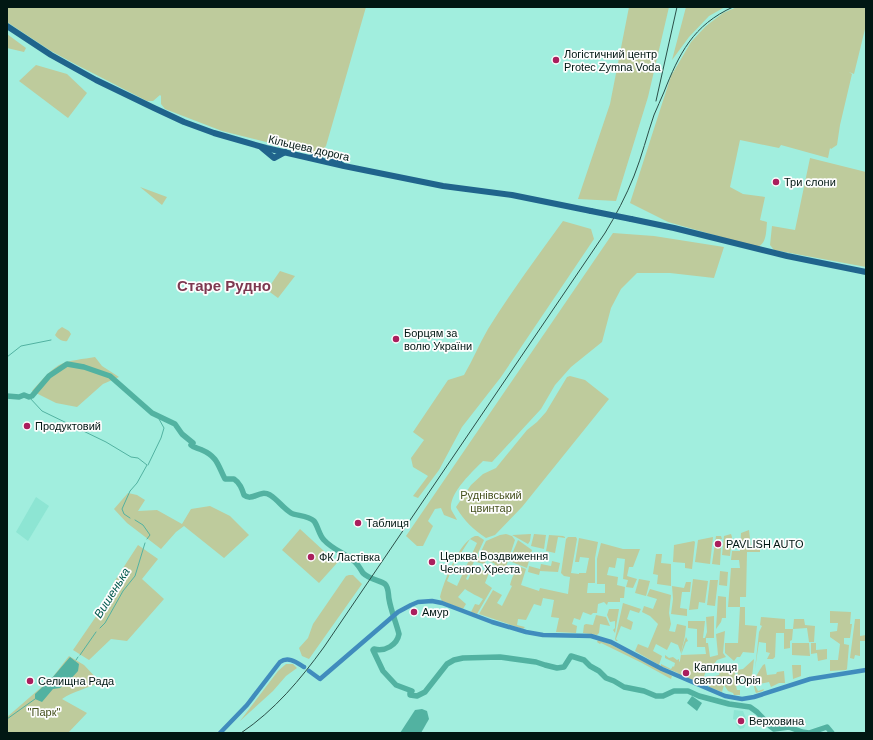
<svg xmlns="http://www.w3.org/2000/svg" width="873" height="740" font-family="Helvetica,sans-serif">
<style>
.built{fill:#8de5d3}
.green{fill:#becb9c;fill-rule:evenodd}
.water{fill:#52b2a1}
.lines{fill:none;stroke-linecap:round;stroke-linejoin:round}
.stream{stroke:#52b2a1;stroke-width:1}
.river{stroke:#52b2a1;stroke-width:5.5}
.secondary{stroke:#408cbd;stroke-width:4.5}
.highway{stroke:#20648c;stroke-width:6}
.rail{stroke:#2b4f48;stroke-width:1}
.highway-bridge{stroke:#20648c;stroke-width:6}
.poi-dot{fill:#aa1e5d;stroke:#fdfdfd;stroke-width:1.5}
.labels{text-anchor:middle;stroke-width:3.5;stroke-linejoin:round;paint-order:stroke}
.poi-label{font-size:11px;fill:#011713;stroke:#fdfdfd;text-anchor:start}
.street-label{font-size:11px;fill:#011713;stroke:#fdfdfd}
.park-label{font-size:11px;fill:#46511e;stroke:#fdfdfd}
.water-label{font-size:12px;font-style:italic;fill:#01584d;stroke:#fdfdfd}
.district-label{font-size:15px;font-weight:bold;fill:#7d3850;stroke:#fdfdfd}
</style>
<rect width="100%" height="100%" fill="#a1eede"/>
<g class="built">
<path d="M36,497L49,506L28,541L16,532Z"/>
<path d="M734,710L743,711L747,721L744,728L740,729L736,724V720L733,719Z"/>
</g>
<g class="green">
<path d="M7,7H366L326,146L320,153L315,154L222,131L183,116L165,109L161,104V96L160,95L153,101H147L75,64L51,51L7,22Z"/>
<path d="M629,7H669L648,97L616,201L578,199L610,104Z"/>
<path d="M686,7H725L709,16L689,37L672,60Z"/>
<path d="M737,7H866V25L854,74L849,72L852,74L840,125L837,145L831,149L830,148L828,158L781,145L779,148L740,140L730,187L743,194L765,197L760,220L767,222C766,231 767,244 757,247L668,222L630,203L671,76L691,42L706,26L723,13Z"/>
<path d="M7,34L26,48L24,52L7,48Z"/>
<path d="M36,65L67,74L87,93L68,118L19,81Z"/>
<path d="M810,158L866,172V267L774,250L770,245L772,226L795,230Z"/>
<path d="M140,187L167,197L162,205Z"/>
<path d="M563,221L591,229L594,239L501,377L462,427L439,470L418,498L413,496L428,476L413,467L411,458L424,440L413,432L448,380L464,375C473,360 479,344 488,329C511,292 537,257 563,221Z"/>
<path d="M613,233L654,236L724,247L714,278L670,273H637L621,289L611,308L602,342L571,367L555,385L541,409L492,462L483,461C473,471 449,493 451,509C452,512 456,517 457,520L444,515L441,508L435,509L428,521L433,526L423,546H417L406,536Z"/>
<path d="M280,271L295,276L278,298L267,290Z"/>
<path d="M62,327L69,331L71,334L67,341C63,342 58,339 55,335L58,330Z"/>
<path d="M95,357L102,366L119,377L103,384L77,407L56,403L32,391C40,382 48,372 59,365C69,360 84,359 95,357Z"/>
<path d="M570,376L585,380L609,399L522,507L495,535L486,538C473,529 464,521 456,507L471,485L483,474L496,468L527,430L537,422L546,412L567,377Z"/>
<path d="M128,493L137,495L145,500L138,511L157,510L182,524L191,509L210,506L230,516L249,535L224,558L184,526L176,532L161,549L127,523L114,509Z"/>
<path d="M300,529L337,563L319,583L282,550Z"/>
<path d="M749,530L751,548H760V552H747L746,597H740V607H745V625L757,626L754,653L743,652L740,657H737L734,661L725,653V643H738L740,607H728L731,568H740L739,560H731L732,551H740L741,533Z"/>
<path d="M506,534L512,536L515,540L507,564L500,574L492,570L495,564L487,560L484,564L476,562L486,541L500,535Z"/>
<path d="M531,534L530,541L528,544L512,535Z"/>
<path d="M534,534L546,535L544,549L531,546Z"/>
<path d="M731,534L732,537L730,556L722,555L724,536Z"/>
<path d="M549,535L563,536L565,537V538L558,537L555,553L546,551Z"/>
<path d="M475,536H478L484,540L466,579L468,580L473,568L480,571L482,570L489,573L485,583L492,588L477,614L471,612L475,604L479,605L483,599C476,595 472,594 465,589L458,597L466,604L463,609L442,601L440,597C444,581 459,542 475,536ZM470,539L477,543L457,586L447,581L454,564Z"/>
<path d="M716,536H721L722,539H716V547L721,548L720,565L712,564Z"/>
<path d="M568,537H576L577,539L571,573L579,574V573H586L589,558L580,557L579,562H575L579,538L598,542L595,558V583H588L587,593H605V584H597V559L601,543L623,549H640L633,567H629L627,576L637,579L633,588L626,587L628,580L623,579L625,559L617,558L615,568L609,567L607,575L618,577L617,585L625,587L624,598H620V602H608L607,605L604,602L598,604L597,613H593L591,615L583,612L580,620L574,618L572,624L577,626L576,633L556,632L559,618L551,617L554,600L543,598L541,606L534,604L526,620L518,619L517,625L525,627L523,629L479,614L493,590L502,595L497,603L502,606L512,586L510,585C512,578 514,571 521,567L526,569L521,585L539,591L540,588L568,594L570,577L564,576L561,573L566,539Z"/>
<path d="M713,537L710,564L695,562L698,540Z"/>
<path d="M518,540L532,550L527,568L509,561Z"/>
<path d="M694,541L695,542L692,569L685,568V563L673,562L674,545Z"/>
<path d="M138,545L158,559L142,579L164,599L127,641L111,639L89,660L73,650L97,615L114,582Z"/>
<path d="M656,554H662L661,563L671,564V586L657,584L658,575L653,574Z"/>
<path d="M552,561L560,563L558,572L540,571L539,575L528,572L529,566L540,569L541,564L551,566Z"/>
<path d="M720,571L728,572L727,586L719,585Z"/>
<path d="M349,575H353L362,584L309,659L302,656L299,648L308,638L313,624L346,576Z"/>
<path d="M639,579L650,581L646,596L635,593Z"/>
<path d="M693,579L708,581L705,603L699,602L698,609L689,610Z"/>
<path d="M710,580H718L715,606L707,605Z"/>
<path d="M686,582H691L690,592H682L680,608L687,609V616L671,614L673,599L672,586L684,588Z"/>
<path d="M650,589L671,595L669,613L671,624L669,631L675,632L677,624L686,626L685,636L681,653L678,645L671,642L667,650L656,644L653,651L662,656L659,665L635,651L638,644L648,648L658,624L650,616L642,612L644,606L653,609L657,599L647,596Z"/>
<path d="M718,596L726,597V618H722L721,622L716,629Z"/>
<path d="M623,603L641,609L639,613L630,610L627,619L633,622L631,630L621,626L616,639L618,641H616L615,639Z"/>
<path d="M609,609H619L615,633L613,630L615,628V621L610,622L607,615Z"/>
<path d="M830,611L851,612L850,624H852L850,638H844V644L849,645L847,669L846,670L830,671V660H838L840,644L830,637V632L837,631L838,623H830Z"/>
<path d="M596,615L606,617L610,626L600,624L599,633L597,635L583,633L584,625L586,624L593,625Z"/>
<path d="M714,616V638H706V643H708L710,657L718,655L716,634L725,631L723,653L726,657L717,660L714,664L708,666L704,676L705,678L707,680L705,685L680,676L678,673L661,666V664L671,669L673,666L674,667L675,663L665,658V655L669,658L673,657L677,660L679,659V662L680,661C681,653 683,644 686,637L688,641L686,642L681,655L706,654L705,647H697V629L688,628V621H705L703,638H705L707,632L706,617Z"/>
<path d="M761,617L785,619V629H793L794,619H804L805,625L815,626L814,642H809L807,628L793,629L792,640L790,641V648L784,649V633H776L775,657L773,659H767L770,653L766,652V643L759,642L755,669L759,632L762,626L760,625Z"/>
<path d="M855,619H860V636L866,635V641H860V656L855,655L854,659L850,658Z"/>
<path d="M598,640L610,644L672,676L671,679L642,663L601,643L600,644L597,642Z"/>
<path d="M792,643H809L810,656L792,655Z"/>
<path d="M811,643H816V650L827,649V659L818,661L817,653L811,654Z"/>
<path d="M69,656L84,665L100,682C87,689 73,691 62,699L87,713L68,733H7V717L52,678Z"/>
<path d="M754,659L752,677L738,676L737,670L743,669Z"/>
<path d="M286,664H293L297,668L286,676L273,691L240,721L278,671Z"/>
<path d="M765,664L767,675L776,674L777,672L784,671L785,683H779L771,687L769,682L755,685L758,691L764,689L763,691L756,693C751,683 757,674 763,665Z"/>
<path d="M792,665H801V676L793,679Z"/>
<path d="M733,666L736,676H734L737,690H740V695H734L733,693L728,691L724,685L722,692L709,687C712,680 712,676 719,675L720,670Z"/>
</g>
<g class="water">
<path d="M70,657L79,664L78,671L67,683L60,688L53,689L42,702L35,699V694L52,678Z"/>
<path d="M692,696L702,703L697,711L687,703Z"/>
<path d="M422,709L427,711L429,719L421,733H400L415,710Z"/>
</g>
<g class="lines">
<g class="stream">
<path d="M7,357L21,346L51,340"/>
<path d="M29,397L42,411L106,442L131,457L138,458L147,465L137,483L130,491L122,509L124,514L130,518"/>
<path d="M148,465L161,438L164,428L159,419V416"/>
<path d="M135,520L143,525L150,535L147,539"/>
<path d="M100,628L105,623L123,591L135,576L145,543"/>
<path d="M80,655L96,632"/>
<path d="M76,660L78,657"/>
<path d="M7,719L35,699"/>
</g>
<path class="river" d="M7,396L19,397L24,395L29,397L32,396L49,376L67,364L84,367L110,376L152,413L175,424L182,434L193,443L191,445C194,448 198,448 202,450C218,457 218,466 225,479H234C240,483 242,489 244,495C253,502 259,489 270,495C278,500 283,508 291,513C296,516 308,515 314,521C318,526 319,535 324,540C333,550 347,554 356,563C359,566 361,570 363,573C369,579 381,581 385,584C389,588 388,594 389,599C391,611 396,622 399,634C397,645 385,652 374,649L373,650L383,671L396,685L412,691L410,693V695L417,696L425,692L447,664L454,660L463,658L500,657L536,662L545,665L557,668L564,667L571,656L584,660L590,666L599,671L606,678L614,681L624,687L644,691L656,696H663L674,691H688L699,696L729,704L750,707L757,712L770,726L774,729L789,727L802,732L809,733L827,727L832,733"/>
<g class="secondary">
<path d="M309,671L320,679L398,612L411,605L418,602L432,601L442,603L492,622L526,632L543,635L591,636L611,642L662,669L725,696L742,699L754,697L810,679L866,670"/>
<path d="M220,733L247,705L280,662C288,656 296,662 304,667"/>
</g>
<g class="highway">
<path d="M7,26L51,55L96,80L154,108L184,122L214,133L266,148L344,166L443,186L512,195L591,211"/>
<path d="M262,148L274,158L285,152"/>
<path d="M310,158L327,153L342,165"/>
<path d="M631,219L674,228L787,256L866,272"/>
</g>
<g class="rail">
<path d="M656,101L677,7"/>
<path d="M241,733C275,710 300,680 324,647L605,233C616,215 626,196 634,176C642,156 647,135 654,115C657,107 661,100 664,92C679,54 693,25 733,7"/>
</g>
<path class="highway-bridge" d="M591,211L631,219"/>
</g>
<g class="poi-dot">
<circle cx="556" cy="60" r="4"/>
<circle cx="776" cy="182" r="4"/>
<circle cx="396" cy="339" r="4"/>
<circle cx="27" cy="426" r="4"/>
<circle cx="358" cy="523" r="4"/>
<circle cx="718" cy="544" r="4"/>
<circle cx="311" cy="557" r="4"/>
<circle cx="432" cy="562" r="4"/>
<circle cx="414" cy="612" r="4"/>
<circle cx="686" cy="673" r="4"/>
<circle cx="30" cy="681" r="4"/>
<circle cx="741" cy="721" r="4"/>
</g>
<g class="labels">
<g class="poi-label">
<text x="564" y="58">Логістичний центр<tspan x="564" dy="13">Protec Zymna Voda</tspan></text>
<text x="784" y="186">Три слони</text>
<text x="404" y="337">Борцям за<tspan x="404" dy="13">волю України</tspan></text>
<text x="35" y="430">Продуктовий</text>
<text x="366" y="527">Таблиця</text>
<text x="726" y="548">PAVLISH AUTO</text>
<text x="440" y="560">Церква Воздвиження<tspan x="440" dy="13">Чесного Хреста</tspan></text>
<text x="319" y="561">ФК Ластівка</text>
<text x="422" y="616">Амур</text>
<text x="694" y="671">Каплиця<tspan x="694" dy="13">святого Юрія</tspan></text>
<text x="38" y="685">Селищна Рада</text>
<text x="749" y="725">Верховина</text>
</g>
<g class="street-label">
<text transform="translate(309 148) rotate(13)" y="4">Кільцева дорога</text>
</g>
<g class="park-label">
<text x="491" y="499">Руднівський<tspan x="491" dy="13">цвинтар</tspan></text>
<text x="44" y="716">"Парк"</text>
</g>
<g class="water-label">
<text transform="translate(112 593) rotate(-58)" y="4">Вишенька</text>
</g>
<g class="district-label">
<text x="224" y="291">Старе Рудно</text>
</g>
</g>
<rect width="873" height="740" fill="none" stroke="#011713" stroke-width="16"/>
</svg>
